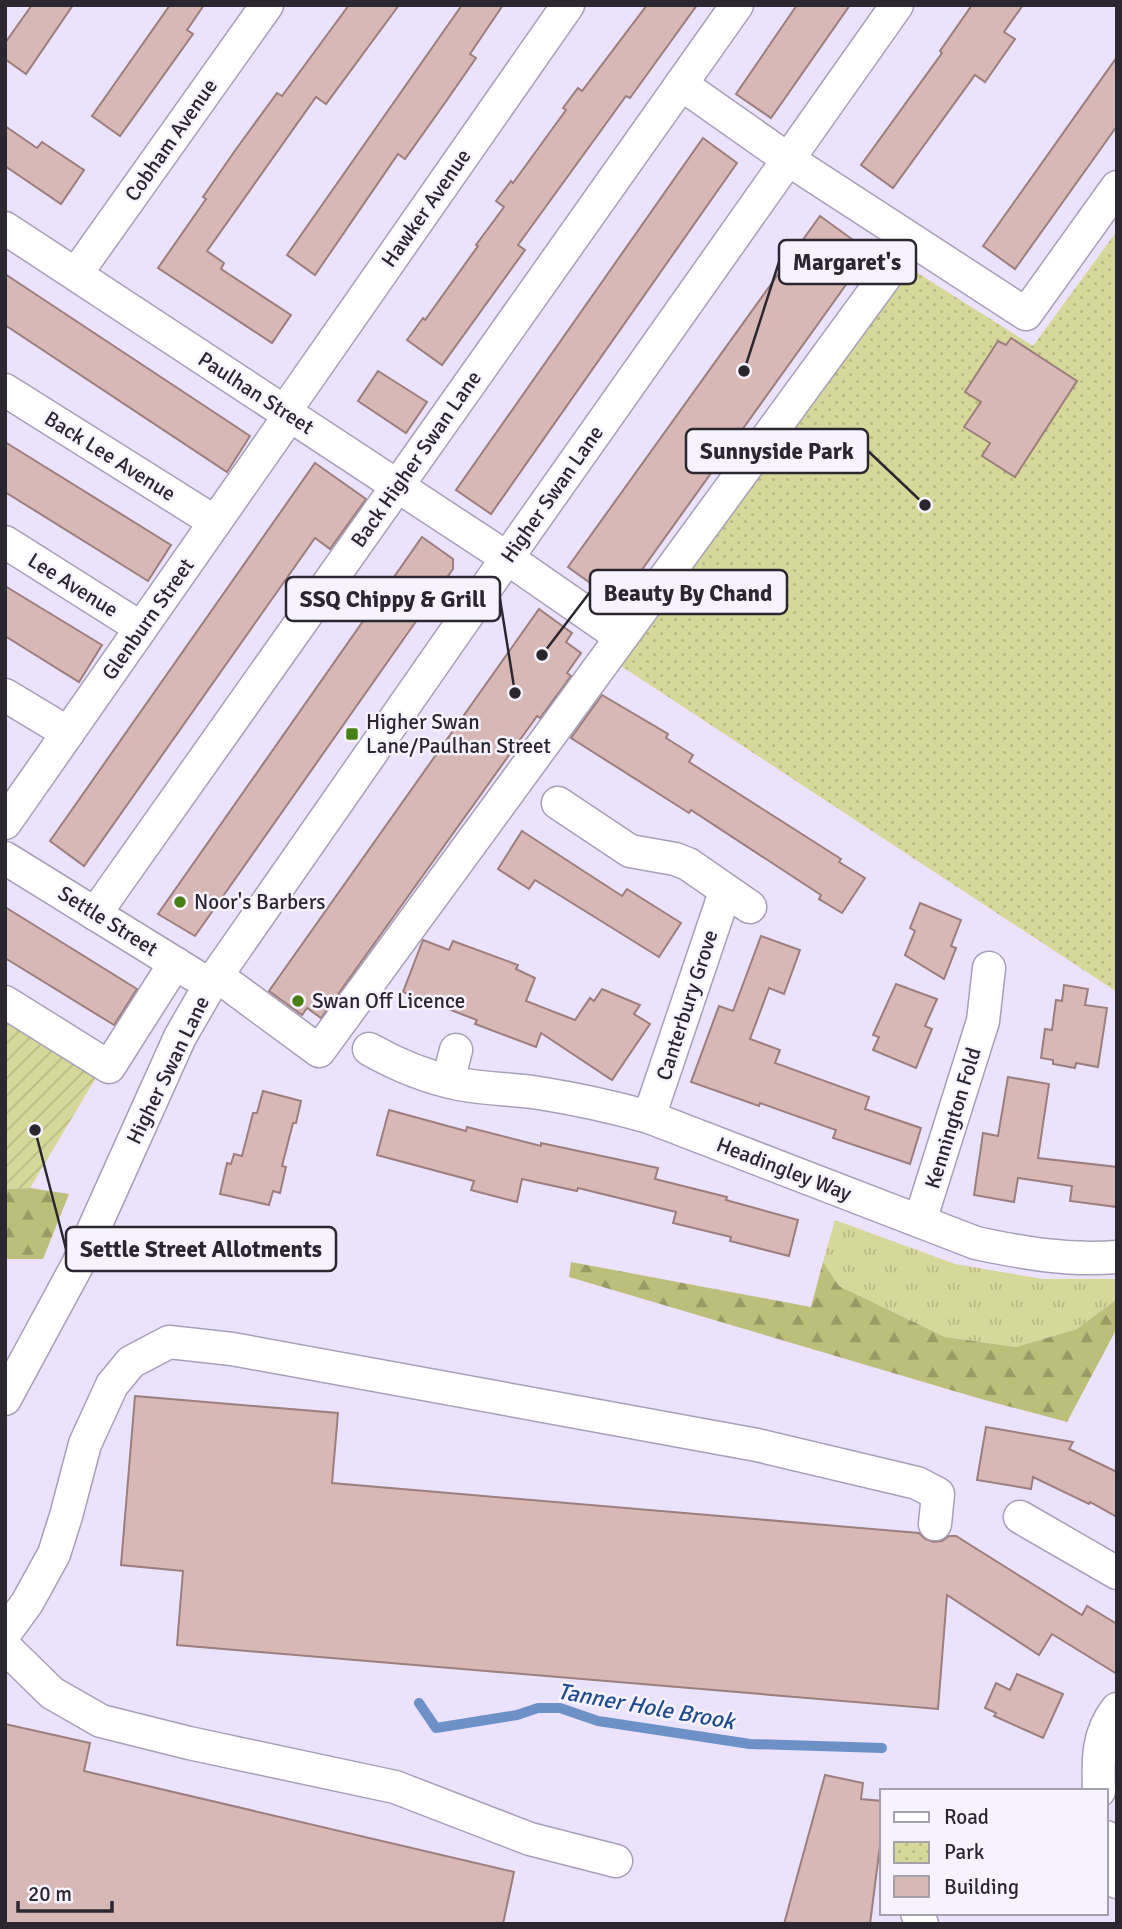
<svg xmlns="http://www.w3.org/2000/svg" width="1122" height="1929" font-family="Signika,sans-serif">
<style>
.grass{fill:url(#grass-tufts)}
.forest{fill:url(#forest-firs)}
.park{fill:url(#park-dots)}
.garden{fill:url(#garden-furrows)}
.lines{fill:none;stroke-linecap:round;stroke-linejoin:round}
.stream{stroke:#6d91c7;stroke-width:10}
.building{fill:#d8b8b5;stroke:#9c7e7c;stroke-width:2}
.minor-casing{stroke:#a79fb8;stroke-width:35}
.minor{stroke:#fff;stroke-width:32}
.poi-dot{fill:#487f15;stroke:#f6f3fe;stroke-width:2.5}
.labels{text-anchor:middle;stroke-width:5;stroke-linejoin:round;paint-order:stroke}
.street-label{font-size:21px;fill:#2b2731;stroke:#f6f3fe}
.poi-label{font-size:21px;fill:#2b2731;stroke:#f6f3fe;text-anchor:start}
.water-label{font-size:23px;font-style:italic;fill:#1e4c8e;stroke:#f6f3fe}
.leader{fill:none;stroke:#2b2731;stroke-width:2.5}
.callout-dot{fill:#2b2731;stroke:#f6f3fe;stroke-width:2.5}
.callout{fill:#f6f3fe;stroke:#2b2731;stroke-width:2.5}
.callout-label{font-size:23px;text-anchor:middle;font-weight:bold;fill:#2b2731}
</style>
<defs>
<pattern id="grass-tufts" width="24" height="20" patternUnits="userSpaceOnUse" patternTransform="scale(1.75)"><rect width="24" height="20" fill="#d5d898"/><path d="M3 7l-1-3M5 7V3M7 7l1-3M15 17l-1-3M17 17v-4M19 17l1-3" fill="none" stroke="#b7b983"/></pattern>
<pattern id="forest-firs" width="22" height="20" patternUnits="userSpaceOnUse" patternTransform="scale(1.75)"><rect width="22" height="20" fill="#bcbf7a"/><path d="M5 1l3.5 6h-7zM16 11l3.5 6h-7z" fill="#999b65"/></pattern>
<pattern id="park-dots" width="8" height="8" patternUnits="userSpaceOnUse" patternTransform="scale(1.75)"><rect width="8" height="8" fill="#d5d898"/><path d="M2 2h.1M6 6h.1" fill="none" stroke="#b7b983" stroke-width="1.8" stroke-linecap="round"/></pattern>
<pattern id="garden-furrows" width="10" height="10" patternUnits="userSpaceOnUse" patternTransform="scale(1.75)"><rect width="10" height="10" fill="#d5d898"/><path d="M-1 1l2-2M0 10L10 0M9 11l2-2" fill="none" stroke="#b7b983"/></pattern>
</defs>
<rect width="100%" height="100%" fill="#ebe2fd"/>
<path class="grass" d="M835,1220L955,1264L1043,1279H1117V1299L1077,1329L1016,1347L945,1337L839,1286L823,1262Z"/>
<g class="forest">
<path d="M30,1188L69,1194L43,1259H5V1189Z"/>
<path d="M571,1262L811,1307L823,1262L839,1286L945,1337L1016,1347L1077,1329L1117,1299V1328L1067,1422L981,1399L569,1277Z"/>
</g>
<path class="park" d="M1117,231V992L618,664L905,265L1033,346Z"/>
<path class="garden" d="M5,1013L100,1071L30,1188L5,1189Z"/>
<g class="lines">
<path class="stream" d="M419,1703L436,1728L517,1715L538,1708H560L598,1721L750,1744L882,1748"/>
</g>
<g class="building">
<path d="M32,5H73L26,74L5,59V43Z"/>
<path d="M170,5H204L187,30L193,34L120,136L92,116Z"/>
<path d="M349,5H399L326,104L316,97L207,251L224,263L221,269L291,315L272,343L158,268L206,199L203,197L234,152L277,93L282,96Z"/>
<path d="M462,5H503L470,54L476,58L447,100L405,159L398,154L315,275L287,255Z"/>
<path d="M647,5H697L630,98L626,96L518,245L525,250L442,365L407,340L423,318L425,320L478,246L476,245L504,207L496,201L511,181L513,183L566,110L563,108L578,88L582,91Z"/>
<path d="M797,5H850L771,118L736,94Z"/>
<path d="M972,5H1023L1004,32L1015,39L985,82L975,75L893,188L861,165L942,53L940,51Z"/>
<path d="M1117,57V126L1015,269L983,246Z"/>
<path d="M5,126L37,148L42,142L84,170L61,204L5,166Z"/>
<path d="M703,138L737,163L491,514L456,490Z"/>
<path d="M820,216L853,240L847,249L863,261L618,603L568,567Z"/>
<path d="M5,274L250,436L227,472L5,325Z"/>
<path d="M1011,338L1077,381L1015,477L982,456L990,443L964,427L981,402L965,392L998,341L1006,345Z"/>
<path d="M378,371L427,402L406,433L358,401Z"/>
<path d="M5,442L171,545L148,581L5,492Z"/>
<path d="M315,463L366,499L330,549L315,538L84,866L50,841Z"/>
<path d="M422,537L453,559V569L405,637L195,936L158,914Z"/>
<path d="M5,586L102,645L79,682L5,636Z"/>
<path d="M539,609L572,633L566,642L581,653L567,673L571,676L540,718L537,716L321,1018L307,1008L302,1015L269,991Z"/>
<path d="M602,695L668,734L666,738L693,755L689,762L841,859L839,862L865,878L842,913L819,899L821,895L691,810L689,813L571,738Z"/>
<path d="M522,831L622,896L627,889L681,923L659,957L535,880L529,889L498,869Z"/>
<path d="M920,903L961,920L951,946L956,948L944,979L905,955L915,931L910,928Z"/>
<path d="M5,907L137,989L114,1025L5,958Z"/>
<path d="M761,936L800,950L784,994L769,988L750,1039L780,1050L775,1063L869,1097L865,1109L921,1128L910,1164L833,1138L836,1130L760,1103L759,1106L691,1082L719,1006L733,1011Z"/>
<path d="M423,940L449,950L453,941L518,965L516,969L535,978L526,1001L575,1020L590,998L594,1001L602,989L640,1005L634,1014L650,1024L612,1080L541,1033L536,1047L475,1024L477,1020L403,992Z"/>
<path d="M896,984L937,999L925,1026L932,1029L916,1068L873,1050L879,1037L873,1035Z"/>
<path d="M1064,985L1088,989L1085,1005L1107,1008L1098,1067L1076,1063L1075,1068L1053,1064V1060L1041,1058L1045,1029L1052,1030L1056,1000L1062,1001Z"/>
<path d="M1008,1077L1049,1084L1038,1158L1117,1167V1207L1070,1201L1072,1186L1018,1178L1014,1202L974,1195L983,1133L998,1136Z"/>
<path d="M263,1091L301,1101L296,1123H293L282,1166L286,1167L280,1193L273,1191L269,1205L220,1194L227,1163L231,1164L234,1154L242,1156L253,1113H257Z"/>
<path d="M389,1110L466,1131L467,1127L541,1146V1143L658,1168L655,1179L727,1197L726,1200L798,1220L789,1256L730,1241L731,1237L673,1223L676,1212L578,1188L577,1191L522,1179L517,1202L471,1190L474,1181L377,1155Z"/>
<path d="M135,1396L338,1413L332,1483L919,1533L925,1539L934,1542L942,1541L949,1536H956L1082,1615L1087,1606L1117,1624V1674L1052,1634L1039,1655L947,1595L938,1709L177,1645L183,1571L121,1565Z"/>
<path d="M986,1427L1073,1442L1069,1449L1117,1472V1517L1090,1502L1089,1504L1033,1477L1031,1489L977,1480Z"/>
<path d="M1017,1674L1063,1694L1043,1738L994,1716L996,1713L985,1708L996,1683L1010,1690Z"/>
<path d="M5,1724L90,1743L84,1771L514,1872L503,1924H5Z"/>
<path d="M825,1775L863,1783L861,1799L882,1801V1830L870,1924H784Z"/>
</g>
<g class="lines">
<g class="minor-casing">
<g id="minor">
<path d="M681,84L789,160L1026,314L1117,187"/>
<path d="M5,228L507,558L621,637"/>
<path d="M76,274L267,5"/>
<path d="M5,390L215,522"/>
<path d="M285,411L568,5"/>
<path d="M5,542L141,628"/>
<path d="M5,695L68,733"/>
<path d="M558,803L630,851L675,859L688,864L750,907"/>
<path d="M5,823L290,415"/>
<path d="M5,858L194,975"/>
<path d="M95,914L737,5"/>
<path d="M216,975L319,1051L912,240"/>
<path d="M5,1002L109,1067L175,963"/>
<path d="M369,1049C397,1065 426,1077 459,1084C485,1089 512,1089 539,1093C577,1099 613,1107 649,1117L976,1243C1023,1253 1069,1261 1117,1257"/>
<path d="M448,1081L456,1050"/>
<path d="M649,1117L725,892"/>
<path d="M920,1221L983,1021L989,968"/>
<path d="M5,1399L78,1264L180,1037L210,985L507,558L897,5"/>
<path d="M1020,1517L1117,1573"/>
<path d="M5,1633L27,1603L54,1554L66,1516L85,1444L112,1385L131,1362L169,1342L232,1349L757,1445L917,1483L938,1494L935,1524"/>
<path d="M5,1647L52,1693L101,1721L189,1743L395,1787L530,1839L616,1861"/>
<path d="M1099,1791C1098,1760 1097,1734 1117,1709"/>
<path d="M1106,1837L1117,1882"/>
<path d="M917,1913L922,1924"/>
</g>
</g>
<use href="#minor" class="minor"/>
</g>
<g class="poi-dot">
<rect x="345" y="727" width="14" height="14" rx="3.5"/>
<circle cx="180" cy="902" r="7"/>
<circle cx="298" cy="1001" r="7"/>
</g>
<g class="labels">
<g class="street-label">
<text transform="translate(171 140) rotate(-55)" y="7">Cobham Avenue</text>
<text transform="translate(426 208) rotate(-55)" y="7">Hawker Avenue</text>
<text transform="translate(256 393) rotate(33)" y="7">Paulhan Street</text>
<text transform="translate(110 456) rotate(32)" y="7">Back Lee Avenue</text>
<text transform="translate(416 459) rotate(-55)" y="7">Back Higher Swan Lane</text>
<text transform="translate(552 494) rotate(-55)" y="7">Higher Swan Lane</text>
<text transform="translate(73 585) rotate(32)" y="7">Lee Avenue</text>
<text transform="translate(148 619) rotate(-55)" y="7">Glenburn Street</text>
<text transform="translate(108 921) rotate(32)" y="7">Settle Street</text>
<text transform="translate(687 1005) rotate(-72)" y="7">Canterbury Grove</text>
<text transform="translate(168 1070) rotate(-64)" y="7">Higher Swan Lane</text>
<text transform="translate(953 1118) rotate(-73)" y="7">Kennington Fold</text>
<text transform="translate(784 1169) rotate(21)" y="7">Headingley Way</text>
</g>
<g class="poi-label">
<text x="366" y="729">Higher Swan<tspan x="366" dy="24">Lane/Paulhan Street</tspan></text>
<text x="194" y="909">Noor's Barbers</text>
<text x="312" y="1008">Swan Off Licence</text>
</g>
<g class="water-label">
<text transform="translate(646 1706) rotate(10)" y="8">Tanner Hole Brook</text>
</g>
</g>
<path class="leader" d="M744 371L779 262M925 505L868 451M542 655L590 592M515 693L500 599M35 1130L66 1249"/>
<g class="callout-dot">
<circle cx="744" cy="371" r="7"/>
<circle cx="925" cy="505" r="7"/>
<circle cx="542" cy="655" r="7"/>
<circle cx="515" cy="693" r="7"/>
<circle cx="35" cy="1130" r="7"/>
</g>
<g class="callout">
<rect x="779" y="240" width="137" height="44" rx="7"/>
<rect x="686" y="429" width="182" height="44" rx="7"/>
<rect x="590" y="570" width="197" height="44" rx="7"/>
<rect x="286" y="577" width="214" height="44" rx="7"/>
<rect x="66" y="1227" width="270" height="44" rx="7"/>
</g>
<g class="callout-label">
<text x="847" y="270">Margaret's</text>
<text x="777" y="459">Sunnyside Park</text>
<text x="688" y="601">Beauty By Chand</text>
<text x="393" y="607">SSQ Chippy &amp; Grill</text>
<text x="201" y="1257">Settle Street Allotments</text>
</g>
<rect width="1122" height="1929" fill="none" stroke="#2b2731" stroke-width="14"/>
<rect x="880" y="1789" width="228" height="126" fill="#f6f3fe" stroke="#a5a1ac" stroke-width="2"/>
<rect x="894" y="1812" width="35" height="10" fill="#ffffff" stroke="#a5a1ac" stroke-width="2"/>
<text x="944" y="1824" font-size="21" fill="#2b2731">Road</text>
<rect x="894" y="1842" width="35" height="21" fill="url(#park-dots)" stroke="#a5a1ac" stroke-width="2"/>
<text x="944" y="1859" font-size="21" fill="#2b2731">Park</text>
<rect x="894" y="1876" width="35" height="21" fill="#d8b8b5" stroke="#a5a1ac" stroke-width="2"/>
<text x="944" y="1894" font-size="21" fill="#2b2731">Building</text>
<path d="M18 1901v10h94v-10" fill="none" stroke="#2b2731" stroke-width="3.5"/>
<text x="28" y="1901" font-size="21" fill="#2b2731" stroke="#f6f3fe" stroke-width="5" paint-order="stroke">20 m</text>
</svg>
